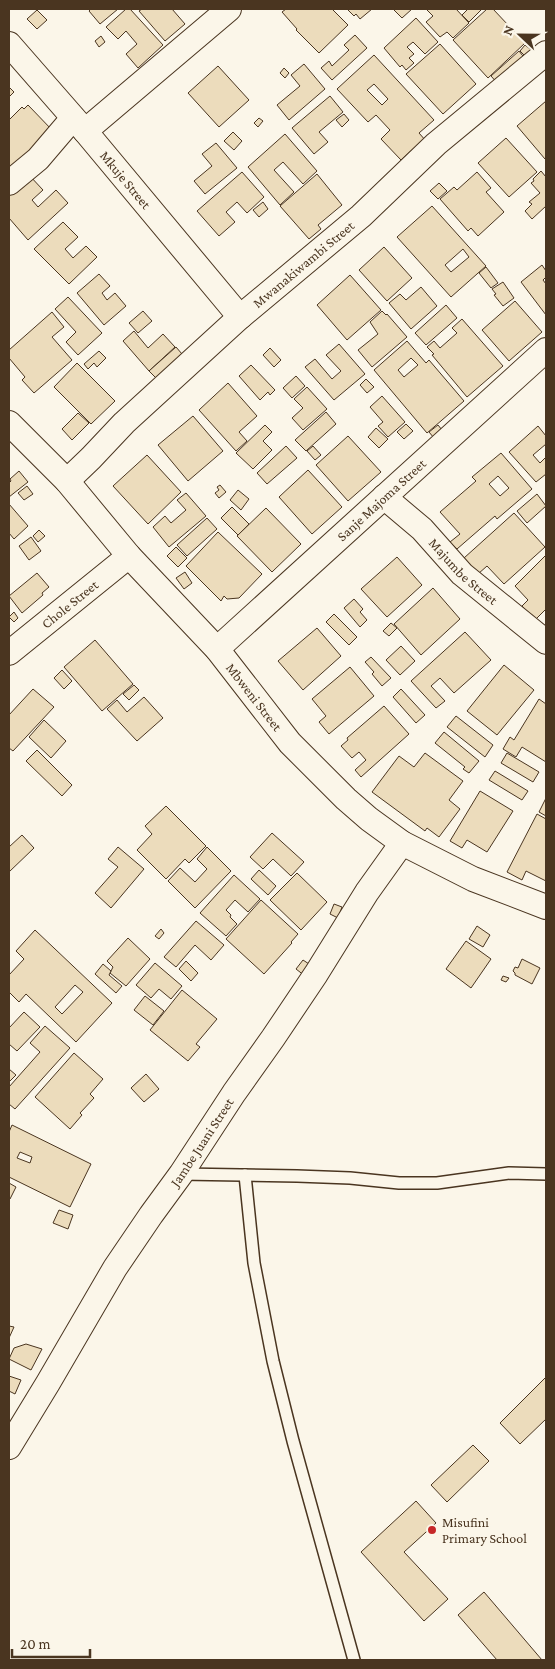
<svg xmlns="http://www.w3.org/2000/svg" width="555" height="1669" font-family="'Crimson Pro',serif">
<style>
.building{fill:#ecdcbc;stroke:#4a3520;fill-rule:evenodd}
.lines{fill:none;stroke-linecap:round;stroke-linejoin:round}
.service-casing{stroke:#4a3520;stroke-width:14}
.minor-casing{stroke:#4a3520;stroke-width:26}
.service{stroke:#fbf6e9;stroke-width:11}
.minor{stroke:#fbf6e9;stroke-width:24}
.poi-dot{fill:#c62828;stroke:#fbf6e9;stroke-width:2}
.labels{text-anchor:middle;stroke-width:4;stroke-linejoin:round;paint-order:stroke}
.street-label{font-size:14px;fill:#4a3520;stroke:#fbf6e9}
.poi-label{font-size:14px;fill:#4a3520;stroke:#fbf6e9;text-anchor:start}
</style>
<rect width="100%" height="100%" fill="#fbf6e9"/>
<g class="building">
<path d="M91,9H118L100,24L89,11Z"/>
<path d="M126,9H130L163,45L138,68L126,54L137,44L126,31L118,39L106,27Z"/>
<path d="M142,9H172L185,24L165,41L139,11Z"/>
<path d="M286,9H332L348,25L319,53L296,30L297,29L282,12Z"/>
<path d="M347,9H372L360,19L356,14L354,16Z"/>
<path d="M396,9H412L402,18L394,10Z"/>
<path d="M426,9H456L469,23L453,38L447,32L440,37L426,22L433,16Z"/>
<path d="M468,9H482L469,22L462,15Z"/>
<path d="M487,9H493L525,43L488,78L453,40Z"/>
<path d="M37,10L47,20L37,29L27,19Z"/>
<path d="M416,18L438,42L425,54L413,42L407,47L414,54L409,58L414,63L406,70L402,65L400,67L384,48Z"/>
<path d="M355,35L367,48L332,80L321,68L329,61L332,66L349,50L344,45Z"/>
<path d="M101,36L105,42L99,47L95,41Z"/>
<path d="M440,44L476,84L443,114L406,74Z"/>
<path d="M525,45L534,52L528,59L520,51Z"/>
<path d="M519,51L526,60L499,85L491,76Z"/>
<path d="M374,55L434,120L419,133L426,141L414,152L412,150L401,160L381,139L390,130L376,115L368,122L337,89ZM374,84L388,99L382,105L367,90Z"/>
<path d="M304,64L325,89L289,120L277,105L300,86L291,75Z"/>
<path d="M218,66L249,100L219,127L188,93Z"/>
<path d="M284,68L289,73L285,78L280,73Z"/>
<path d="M9,87L14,92L9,97Z"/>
<path d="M330,96L343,112L319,132L328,142L314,154L292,128Z"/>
<path d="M546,101V158L545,159L517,126Z"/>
<path d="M28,105L53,131L9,170V120L22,107L24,109Z"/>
<path d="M344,114L349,120L342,127L336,120Z"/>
<path d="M259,118L263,121L258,127L254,123Z"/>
<path d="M233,132L242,141L234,150L224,141Z"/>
<path d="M285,134L317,171L303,184L283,162L274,170L294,192L280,205L248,167Z"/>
<path d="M506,138L537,172L509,197L478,163Z"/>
<path d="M216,143L237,168L205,194L194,181L212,166L202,154Z"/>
<path d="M541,171L546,177V206L532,219L525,211L532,204L529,202L540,193L531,183L534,181L533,179Z"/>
<path d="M242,172L264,197L247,213L237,202L226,212L235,222L219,236L197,211Z"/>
<path d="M477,172L491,188L486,192L504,212L478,236L471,228L468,231L440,199L454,187L457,190Z"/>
<path d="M317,174L342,205L318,225L321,229L309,239L280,206Z"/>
<path d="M29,175L43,190L32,200L38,207L56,190L68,203L28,240L9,218V193Z"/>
<path d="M439,183L447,191L438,199L430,191Z"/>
<path d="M263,202L268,209L259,217L253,210Z"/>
<path d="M432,206L486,266L451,297L397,237ZM463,249L469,257L451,272L445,265Z"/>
<path d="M63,222L78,237L65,249L73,258L86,246L97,257L69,284L34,249Z"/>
<path d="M384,247L412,278L387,301L359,270Z"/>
<path d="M542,265L546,271V277L543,280L546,284V315L521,282Z"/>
<path d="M486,267L498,283L491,288L479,273Z"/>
<path d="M99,274L110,286L102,293L107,300L115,293L126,306L104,325L77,293Z"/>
<path d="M350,275L381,310L347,340L317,305Z"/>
<path d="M503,282L514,298L503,306L494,295L496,294L492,289Z"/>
<path d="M421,287L437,306L411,329L389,303L400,294L406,300Z"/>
<path d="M68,297L102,333L78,355L66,342L76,332L55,309Z"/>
<path d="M515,301L542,332L509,361L482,330Z"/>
<path d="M446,305L457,318L426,345L415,333Z"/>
<path d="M143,311L152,321L138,333L129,323Z"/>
<path d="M382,311L386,315L387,314L407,337L372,367L358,350L378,334L370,322Z"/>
<path d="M52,312L64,327L52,337L72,360L34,393L22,380L25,377L9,358V350Z"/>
<path d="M462,319L503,366L467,397L432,355L434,354L427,347L434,341L440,348L457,333L452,328Z"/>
<path d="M134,331L148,348L163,334L175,347L149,371L123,341Z"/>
<path d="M407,341L426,363L429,360L464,401L427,433L374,370ZM411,358L418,365L404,377L398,370Z"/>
<path d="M339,344L365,374L334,400L305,367L315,359L332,379L341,371L326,355Z"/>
<path d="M176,347L182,354L156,378L149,371Z"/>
<path d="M270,348L281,360L274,367L263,355Z"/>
<path d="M99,351L106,358L97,367L94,363L88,369L84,364Z"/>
<path d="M77,363L115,401L91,424L54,387Z"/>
<path d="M251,365L275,390L270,395L268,392L260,400L239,376Z"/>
<path d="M296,376L305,386L292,398L283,388Z"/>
<path d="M366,379L374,387L367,393L360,385Z"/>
<path d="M228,383L257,416L239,432L247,441L236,451L199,410Z"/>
<path d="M307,387L327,409L303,430L292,418L303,408L294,399Z"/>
<path d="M382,396L405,422L388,437L378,426L383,422L370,407Z"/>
<path d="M326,412L336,424L306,451L295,440Z"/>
<path d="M78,413L89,423L72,440L62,429Z"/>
<path d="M193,416L223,451L188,481L158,445Z"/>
<path d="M406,424L413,431L404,439L397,432Z"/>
<path d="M265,425L272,432L263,441L272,450L253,469L236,453Z"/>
<path d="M438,425L442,430L434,438L429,432Z"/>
<path d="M538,426L546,436V444L533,455L540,463L546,457V474L536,482L509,452Z"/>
<path d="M376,428L388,439L379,448L368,437Z"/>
<path d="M348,436L381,472L348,501L316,465Z"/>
<path d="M286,446L297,458L267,484L257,473Z"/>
<path d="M313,446L321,455L315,460L307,451Z"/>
<path d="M501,453L532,489L497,519L495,516L457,549L450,542L460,534L440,512L476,481L472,477ZM498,476L509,488L500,496L489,484Z"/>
<path d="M147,455L181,492L148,524L113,486Z"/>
<path d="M308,470L342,507L312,534L279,497Z"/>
<path d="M19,471L28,482L9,497V483L11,481L10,479Z"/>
<path d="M220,485L226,492L219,498L215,493L219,490L217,487Z"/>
<path d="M27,486L33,494L24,500L18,493Z"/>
<path d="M238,490L249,499L241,510L230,500Z"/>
<path d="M186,493L206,516L169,547L153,527L165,516L171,523L186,510L177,500Z"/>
<path d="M537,494L546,506L527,523L517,511Z"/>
<path d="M9,504L28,526L14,539L9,533Z"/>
<path d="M232,507L249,524L238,535L221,518Z"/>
<path d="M266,508L301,544L272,572L237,536Z"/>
<path d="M514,513L545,547L504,584L487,566L478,574L464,558Z"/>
<path d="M207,518L217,529L187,556L177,545Z"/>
<path d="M39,530L45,536L38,542L33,536Z"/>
<path d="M218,532L262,574L239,598L227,599L224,596L221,601L186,566Z"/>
<path d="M31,537L41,551L29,560L19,546Z"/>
<path d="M176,547L187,558L178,567L167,556Z"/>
<path d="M546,555V609L535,620L522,606L528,600L515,586Z"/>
<path d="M397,557L422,585L387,617L361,589Z"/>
<path d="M185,572L192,583L184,589L176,578Z"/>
<path d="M37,573L49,587L42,593L43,595L22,613L9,596Z"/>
<path d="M433,588L460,619L421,655L394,624Z"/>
<path d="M354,599L363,609L360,612L367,620L360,627L344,608Z"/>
<path d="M14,612L18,618L14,622L9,617Z"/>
<path d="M334,614L357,637L349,645L326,622Z"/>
<path d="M391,623L397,628L389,636L383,631Z"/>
<path d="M317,628L341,656L303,690L278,661Z"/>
<path d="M465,632L491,660L454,693L440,678L431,686L445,701L436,708L411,681Z"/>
<path d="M95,640L133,684L102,711L64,667Z"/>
<path d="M401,646L415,661L400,675L386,660Z"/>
<path d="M371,657L391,678L382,686L372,674L374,672L365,662Z"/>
<path d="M504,665L534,690L497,735L467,711Z"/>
<path d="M350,667L374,696L329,734L319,722L326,716L312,699Z"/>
<path d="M62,670L72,681L64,689L54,678Z"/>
<path d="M134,685L139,690L129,700L123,694Z"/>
<path d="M33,689L54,707L13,751L9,748V715Z"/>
<path d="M401,689L425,715L416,723L393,697Z"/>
<path d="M144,697L163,718L137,741L107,709L117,700L127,712Z"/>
<path d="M539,699L546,704V762L522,747L516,757L503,749L510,737L514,740Z"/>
<path d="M384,706L409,734L361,777L355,770L366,760L359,752L352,758L341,746L348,740L347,738Z"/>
<path d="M456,716L493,745L485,757L447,727Z"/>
<path d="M44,720L66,741L51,758L29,737Z"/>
<path d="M444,732L479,761L469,773L463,769L465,767L435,743Z"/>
<path d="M37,750L72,785L62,796L26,761Z"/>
<path d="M425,753L463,781L449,800L460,809L439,837L427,828L425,831L372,792L399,756L414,767Z"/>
<path d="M507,753L539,772L533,782L501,763Z"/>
<path d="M495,771L528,791L522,800L489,780Z"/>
<path d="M480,791L513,811L487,852L467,840L462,848L450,841Z"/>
<path d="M546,798V816L539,812Z"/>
<path d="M166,806L206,846L189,863L185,859L166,879L137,850L152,834L145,826Z"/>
<path d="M537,814L546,819V881L526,871L522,880L507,872Z"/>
<path d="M272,833L304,862L291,876L273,859L263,869L250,857Z"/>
<path d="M22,835L34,848L9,872V847Z"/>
<path d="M118,847L144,869L111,908L95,893L118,867L108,859Z"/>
<path d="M207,847L231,871L195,908L168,881L180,868L195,882L207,869L197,859Z"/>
<path d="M259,870L276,886L268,895L251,879Z"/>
<path d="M297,873L327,902L301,930L270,900Z"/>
<path d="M234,875L260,899L248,912L235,900L226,910L231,915L230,917L237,924L226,936L200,913Z"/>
<path d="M261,900L298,934L291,942L292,943L264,974L226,939Z"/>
<path d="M334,904L342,907L338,918L330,914Z"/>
<path d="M196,921L224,945L211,960L195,945L176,967L164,957Z"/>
<path d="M477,926L490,935L483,947L469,939Z"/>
<path d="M161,929L164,933L159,939L155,936Z"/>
<path d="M35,930L112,1003L76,1042L26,994L19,1002L9,992V975L24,959L16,951ZM75,985L83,992L62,1014L55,1007Z"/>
<path d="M128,938L150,959L126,986L110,973L113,967L107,961Z"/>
<path d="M466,941L491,959L471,988L446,969Z"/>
<path d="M522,959L540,968L532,984L515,975V973L513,971L515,967L518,968Z"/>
<path d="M303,960L312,966L305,976L296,969Z"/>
<path d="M186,961L198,973L191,981L179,969Z"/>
<path d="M155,963L182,986L171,999L159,989L151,998L136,985Z"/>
<path d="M103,964L111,971L109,975L122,986L116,993L95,974Z"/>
<path d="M503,976L509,978L506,982L501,980Z"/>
<path d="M182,990L217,1019L196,1044L200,1047L188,1061L150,1030Z"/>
<path d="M145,996L164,1011L153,1025L134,1010Z"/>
<path d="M24,1012L40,1027L17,1051L9,1044V1028Z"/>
<path d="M45,1026L70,1048L15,1109L9,1104V1087L40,1052L30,1043Z"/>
<path d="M74,1053L103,1079L90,1094L94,1098L80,1113L82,1115L70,1129L35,1097Z"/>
<path d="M9,1069L16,1075L9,1082Z"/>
<path d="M146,1074L159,1089L144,1102L131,1088Z"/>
<path d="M12,1125L91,1164L70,1207L9,1177V1132ZM20,1152L32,1157L30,1163L17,1158Z"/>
<path d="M9,1183L16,1187L10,1199H9Z"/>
<path d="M59,1210L73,1215L68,1229L53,1223Z"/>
<path d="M9,1326L14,1327L9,1338Z"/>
<path d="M26,1344L42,1349L31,1370L9,1359L14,1348Z"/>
<path d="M9,1376L21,1380L15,1394L9,1391Z"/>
<path d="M546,1377V1419L520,1444L500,1423Z"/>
<path d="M473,1445L489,1461L447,1502L431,1485Z"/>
<path d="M416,1501L436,1523L404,1552L448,1599L424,1621L361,1552Z"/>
<path d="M484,1592L542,1660H497L458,1615Z"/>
</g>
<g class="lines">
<g class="service-casing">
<g id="service">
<path d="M181,1174L297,1176L350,1178L399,1183H437L509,1173L546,1174"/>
<path d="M245,1175L254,1263L273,1361L293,1441L354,1660"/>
</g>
</g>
<g class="minor-casing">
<g id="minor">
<path id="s1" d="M9,44L85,131L240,317"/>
<path d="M85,131L229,9"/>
<path d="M9,183L38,159L73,118"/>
<path id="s2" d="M9,423L67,481L129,556L217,649L290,743L346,799L369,819L402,843L473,879L546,907"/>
<path id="s3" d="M67,481L91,458L124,423L240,317L361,216L436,144L546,53"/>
<path id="s4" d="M384,497L422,529L462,574L546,642"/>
<path id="s5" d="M217,649L546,350"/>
<path id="s6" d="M9,653L129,556"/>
<path id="s7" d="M9,1447L48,1383L115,1268L151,1215L181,1174L234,1093L273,1038L316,974L367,892L402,843"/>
</g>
</g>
<use href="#service" class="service"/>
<use href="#minor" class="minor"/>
</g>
<circle class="poi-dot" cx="432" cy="1530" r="5"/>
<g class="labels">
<g class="street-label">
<text dy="5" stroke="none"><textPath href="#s1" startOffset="179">Mkuje Street</textPath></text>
<text dy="5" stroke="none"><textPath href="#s3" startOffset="321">Mwanakiwambi Street</textPath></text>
<text dy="5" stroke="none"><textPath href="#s5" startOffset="222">Sanje Majoma Street</textPath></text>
<text dy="5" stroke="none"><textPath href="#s4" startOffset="109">Majumbe Street</textPath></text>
<text dy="5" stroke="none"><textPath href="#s6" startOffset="78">Chole Street</textPath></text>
<text dy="5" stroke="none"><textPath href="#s2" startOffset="368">Mbweni Street</textPath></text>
<text dy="5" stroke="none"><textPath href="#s7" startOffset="361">Jambe Juani Street</textPath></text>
</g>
<g class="poi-label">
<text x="442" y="1527">Misufini<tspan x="442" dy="16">Primary School</tspan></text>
</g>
</g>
<rect width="555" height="1669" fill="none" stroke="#4a3520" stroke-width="20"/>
<g transform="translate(520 35) rotate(292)" stroke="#fbf6e9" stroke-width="4" paint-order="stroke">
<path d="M0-4L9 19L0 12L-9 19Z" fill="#4a3520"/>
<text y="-8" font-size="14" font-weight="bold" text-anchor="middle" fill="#4a3520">N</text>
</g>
<path d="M12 1649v8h78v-8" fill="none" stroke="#4a3520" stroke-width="2.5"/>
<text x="20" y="1649" font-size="15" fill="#4a3520" stroke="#fbf6e9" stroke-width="4" paint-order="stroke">20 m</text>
</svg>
